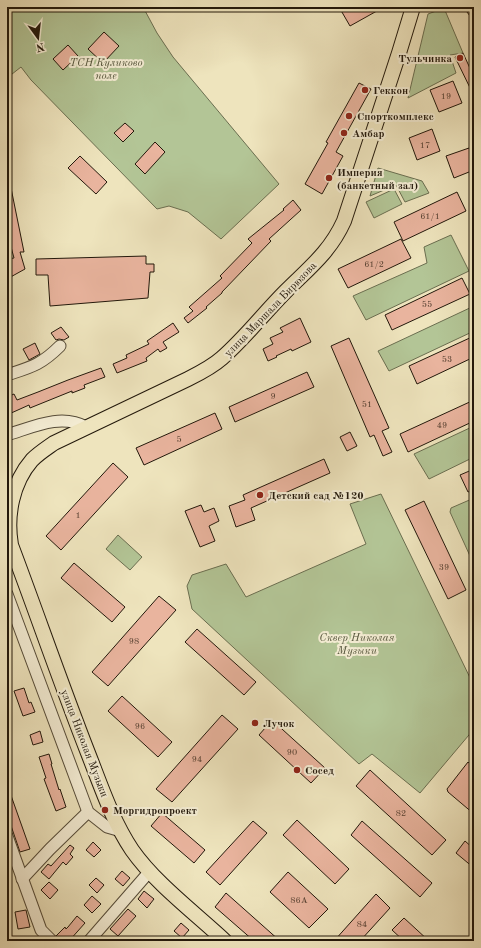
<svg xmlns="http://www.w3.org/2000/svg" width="481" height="948" font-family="'Old Standard TT',serif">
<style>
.green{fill:#b3c596;stroke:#6a6e50}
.building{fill:#e9b49e;stroke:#22180b}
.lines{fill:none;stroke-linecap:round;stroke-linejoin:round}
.minor-casing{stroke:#554b38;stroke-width:13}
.major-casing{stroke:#22180b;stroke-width:16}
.minor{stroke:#f4edd4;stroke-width:11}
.major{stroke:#eee4bd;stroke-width:14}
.poi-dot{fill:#8f2418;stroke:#f4edd4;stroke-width:1.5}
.labels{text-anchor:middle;stroke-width:4;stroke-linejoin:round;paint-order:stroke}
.number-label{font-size:9px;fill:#543f30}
.poi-label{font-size:11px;font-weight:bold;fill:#22180b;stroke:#f4edd4;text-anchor:start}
.park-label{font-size:11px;font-style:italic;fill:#55553c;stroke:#f4edd4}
.street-label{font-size:11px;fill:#22180b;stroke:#f4edd4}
</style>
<rect width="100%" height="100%" fill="#eee4bd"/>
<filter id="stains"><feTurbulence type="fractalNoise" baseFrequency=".005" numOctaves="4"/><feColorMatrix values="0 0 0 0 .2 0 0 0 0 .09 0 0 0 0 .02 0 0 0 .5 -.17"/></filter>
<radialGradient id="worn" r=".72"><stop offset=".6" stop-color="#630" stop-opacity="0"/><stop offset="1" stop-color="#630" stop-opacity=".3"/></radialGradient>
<g class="green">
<path d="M7,7H143L157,33L173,57L279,184L221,239L188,212L169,206L157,209L31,80L21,67L7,78Z"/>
<path d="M444,8L463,53L450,55L456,73L408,98L428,14Z"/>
<path d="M378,168L422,181L429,193L405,202L396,185L370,196Z"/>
<path d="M394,189L402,204L374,218L366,202Z"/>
<path d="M451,235L469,271L366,320L353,296L427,263L424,247Z"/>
<path d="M474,306V331L389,371L378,351Z"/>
<path d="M474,426V457L429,479L414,454Z"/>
<path d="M381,494L474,686V729L420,793L372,754L359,764L192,609L187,586L192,575L226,564L246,597L366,544L350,504Z"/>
<path d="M474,498V558L470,556L450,512L451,508Z"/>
<path d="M118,535L142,557L130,570L106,549Z"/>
</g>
<g class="building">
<path d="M339,7H384L350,26Z"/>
<path d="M104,32L119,46L103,63L88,49Z"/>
<path d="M68,45L78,56L63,70L53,59Z"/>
<path d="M463,53L474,77V96L455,57Z"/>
<path d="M453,81L462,103L439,112L430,90Z"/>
<path d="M359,83L371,89L336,152L343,156L322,194L305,184L328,143L326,142Z"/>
<path d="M125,123L134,131L123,142L114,133Z"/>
<path d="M432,129L440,151L417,160L409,138Z"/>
<path d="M155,142L165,152L145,174L135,164Z"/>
<path d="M469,148L474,160V170L454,178L446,156Z"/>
<path d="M80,156L107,182L96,194L68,168Z"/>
<path d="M7,188H11L24,252H20L25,269L7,279V259L14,258L7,232Z"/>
<path d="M457,192L466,211L403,241L394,222Z"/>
<path d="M293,200L301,210L269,239L271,241L222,292V293L206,307L207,308L188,323L184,318L193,311L189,307L222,278L220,276L252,243L248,239L284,210L283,209Z"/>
<path d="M401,239L411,258L348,288L338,269Z"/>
<path d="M146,256V264H154V272H150L148,298L50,306L48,275H36V259Z"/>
<path d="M462,278L470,294L392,330L385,315Z"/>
<path d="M300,318L311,342L292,351L291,349L276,356L277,357L268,361L263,349L273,344L270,338L283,332L280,328Z"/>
<path d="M173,323L179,332L163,342L167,348L160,352L158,349L146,358L147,361L117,373L113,364L127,358L126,355L149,344L147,341Z"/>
<path d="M61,327L69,337L64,340L59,339L56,340L51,333Z"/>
<path d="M474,336V357L417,384L409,366Z"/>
<path d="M349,338L389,428L382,431L392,452L383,456L374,435L370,437L331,346Z"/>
<path d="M35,343L40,354L29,360L23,349Z"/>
<path d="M101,368L105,377L84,385L85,388L72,393V391L30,408L29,405L9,414L7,408V397L14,394L17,400L38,392L68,380Z"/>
<path d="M307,372L314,387L235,422L229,407Z"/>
<path d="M474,400V421L408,452L400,434Z"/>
<path d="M215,413L222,429L144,465L136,448Z"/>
<path d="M350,432L357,446L347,451L340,437Z"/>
<path d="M324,459L330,473L251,508L255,520L236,527L229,506L245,500L243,495Z"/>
<path d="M113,463L128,477L61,550L46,536Z"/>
<path d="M474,469V490L468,492L460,475Z"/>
<path d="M424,501L466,590L448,599L405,510Z"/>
<path d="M201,505L204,512L214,508L219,521L209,526L215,541L200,547L185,511Z"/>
<path d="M74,563L125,607L112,622L61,578Z"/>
<path d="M159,596L176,610L108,686L92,672Z"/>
<path d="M197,629L256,682L244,695L185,642Z"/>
<path d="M24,688L29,703L31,702L35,712L23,716L14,691Z"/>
<path d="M122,696L172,742L158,757L108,711Z"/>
<path d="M222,715L238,729L172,802L156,789Z"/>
<path d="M272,720L325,768L311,783L259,735Z"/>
<path d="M40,731L43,742L33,745L30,735Z"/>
<path d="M49,754L52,764H51L59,790L60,789L66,807L56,811L44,779L46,778L39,757Z"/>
<path d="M474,760V814L448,792L447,789L468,762L470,764Z"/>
<path d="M370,770L446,840L432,855L356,786Z"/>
<path d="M8,787L30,849L20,852L7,814V788Z"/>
<path d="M162,813L205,850L194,863L151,826Z"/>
<path d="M297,820L349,869L335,884L283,835Z"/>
<path d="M253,821L267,833L220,885L206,872Z"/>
<path d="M362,821L432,883L420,897L351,835Z"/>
<path d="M465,841L474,849V868L456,853Z"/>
<path d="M93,842L101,850L94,857L86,850Z"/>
<path d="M70,845L74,848L70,854L73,857L66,865L63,862L49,879L41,872L48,864L51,866Z"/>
<path d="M122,871L130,878L123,886L115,879Z"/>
<path d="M288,872L328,909L309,928L270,892Z"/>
<path d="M96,878L104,885L97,893L89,885Z"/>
<path d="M49,882L58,890L50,899L41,890Z"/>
<path d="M144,891L154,899L147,908L138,899Z"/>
<path d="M226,893L280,941H254L215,907Z"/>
<path d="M376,894L390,908L360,941H334Z"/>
<path d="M92,896L101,904L92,913L84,905Z"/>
<path d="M128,909L136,916L118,936L110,929Z"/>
<path d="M26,910L30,927L18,929L15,912Z"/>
<path d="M77,916L85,923L69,941H59L56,936L65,927L66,929L68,927Z"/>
<path d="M404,918L429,941H404L392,930Z"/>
<path d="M181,923L189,930L182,938L174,931Z"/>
</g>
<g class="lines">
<g class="minor-casing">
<g id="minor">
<path d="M7,375C31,367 41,365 60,346"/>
<path d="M7,435C33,427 61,413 86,427"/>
<path d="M7,594L88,812L107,827L121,831"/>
<path d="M7,836L41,930L52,941"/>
<path d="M22,879L50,849L88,812"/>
<path d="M89,941L150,871"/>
</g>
</g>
<g class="major-casing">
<g id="major">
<path d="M473,7L474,9"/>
<path d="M225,941C195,913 155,883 132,850C112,820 101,786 88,753C61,684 37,614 11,545C6,516 12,483 32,460C39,453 47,448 54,443L188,379C200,373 212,367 222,358C245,338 264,313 286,291C309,268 330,252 344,221L399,53L413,7"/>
</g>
</g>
<use href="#minor" class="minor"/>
<use href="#major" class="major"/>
</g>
<g class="poi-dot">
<circle cx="460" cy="58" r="4"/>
<circle cx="365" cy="90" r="4"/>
<circle cx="349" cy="116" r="4"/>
<circle cx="344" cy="133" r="4"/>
<circle cx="329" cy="178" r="4"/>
<circle cx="260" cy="495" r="4"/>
<circle cx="255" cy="723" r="4"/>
<circle cx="297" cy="770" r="4"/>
<circle cx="105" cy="810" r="4"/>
</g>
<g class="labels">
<g class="number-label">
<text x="446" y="99">19</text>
<text x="425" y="148">17</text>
<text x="430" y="219">61/1</text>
<text x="374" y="267">61/2</text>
<text x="427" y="307">55</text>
<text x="447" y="362">53</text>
<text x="273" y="399">9</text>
<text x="367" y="407">51</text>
<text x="442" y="428">49</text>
<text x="179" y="442">5</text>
<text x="78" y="518">1</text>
<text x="444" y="570">39</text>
<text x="134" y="644">98</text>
<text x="140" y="729">96</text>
<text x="292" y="755">90</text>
<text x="197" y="762">94</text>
<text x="401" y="816">82</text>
<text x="299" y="903">86А</text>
<text x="362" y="927">84</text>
</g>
<g class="poi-label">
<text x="452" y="62" text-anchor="end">Тульчинка</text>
<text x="373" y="94">Геккон</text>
<text x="357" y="120">Спорткомплекс</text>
<text x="352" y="137">Амбар</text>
<text x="337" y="176">Империя<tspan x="337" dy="13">(банкетный зал)</tspan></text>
<text x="268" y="499">Детский сад №120</text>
<text x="263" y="727">Лучок</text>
<text x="305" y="774">Сосед</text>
<text x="113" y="814">Моргидропроект</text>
</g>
<g class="park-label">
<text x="106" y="66">ТСН Куликово<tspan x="106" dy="13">поле</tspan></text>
<text x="357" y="641">Сквер Николая<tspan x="357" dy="13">Музыки</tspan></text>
</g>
<g class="street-label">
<text transform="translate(270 309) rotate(-46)" y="4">улица Маршала Бирюзова</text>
<text transform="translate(85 743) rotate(69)" y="4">улица Николая Музыки</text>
</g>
</g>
<rect width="481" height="948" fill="none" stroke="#eee4bd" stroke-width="24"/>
<rect x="8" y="8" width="465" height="932" fill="none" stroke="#22180b" stroke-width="2"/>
<rect x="12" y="12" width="457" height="924" fill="none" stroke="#22180b"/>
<g transform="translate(38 38) rotate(165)" stroke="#f4edd4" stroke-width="3" paint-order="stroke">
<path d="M0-3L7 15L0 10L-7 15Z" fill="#22180b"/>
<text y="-6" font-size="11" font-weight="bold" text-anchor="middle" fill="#22180b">N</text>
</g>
<rect width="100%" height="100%" filter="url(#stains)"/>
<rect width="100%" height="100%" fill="url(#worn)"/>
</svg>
